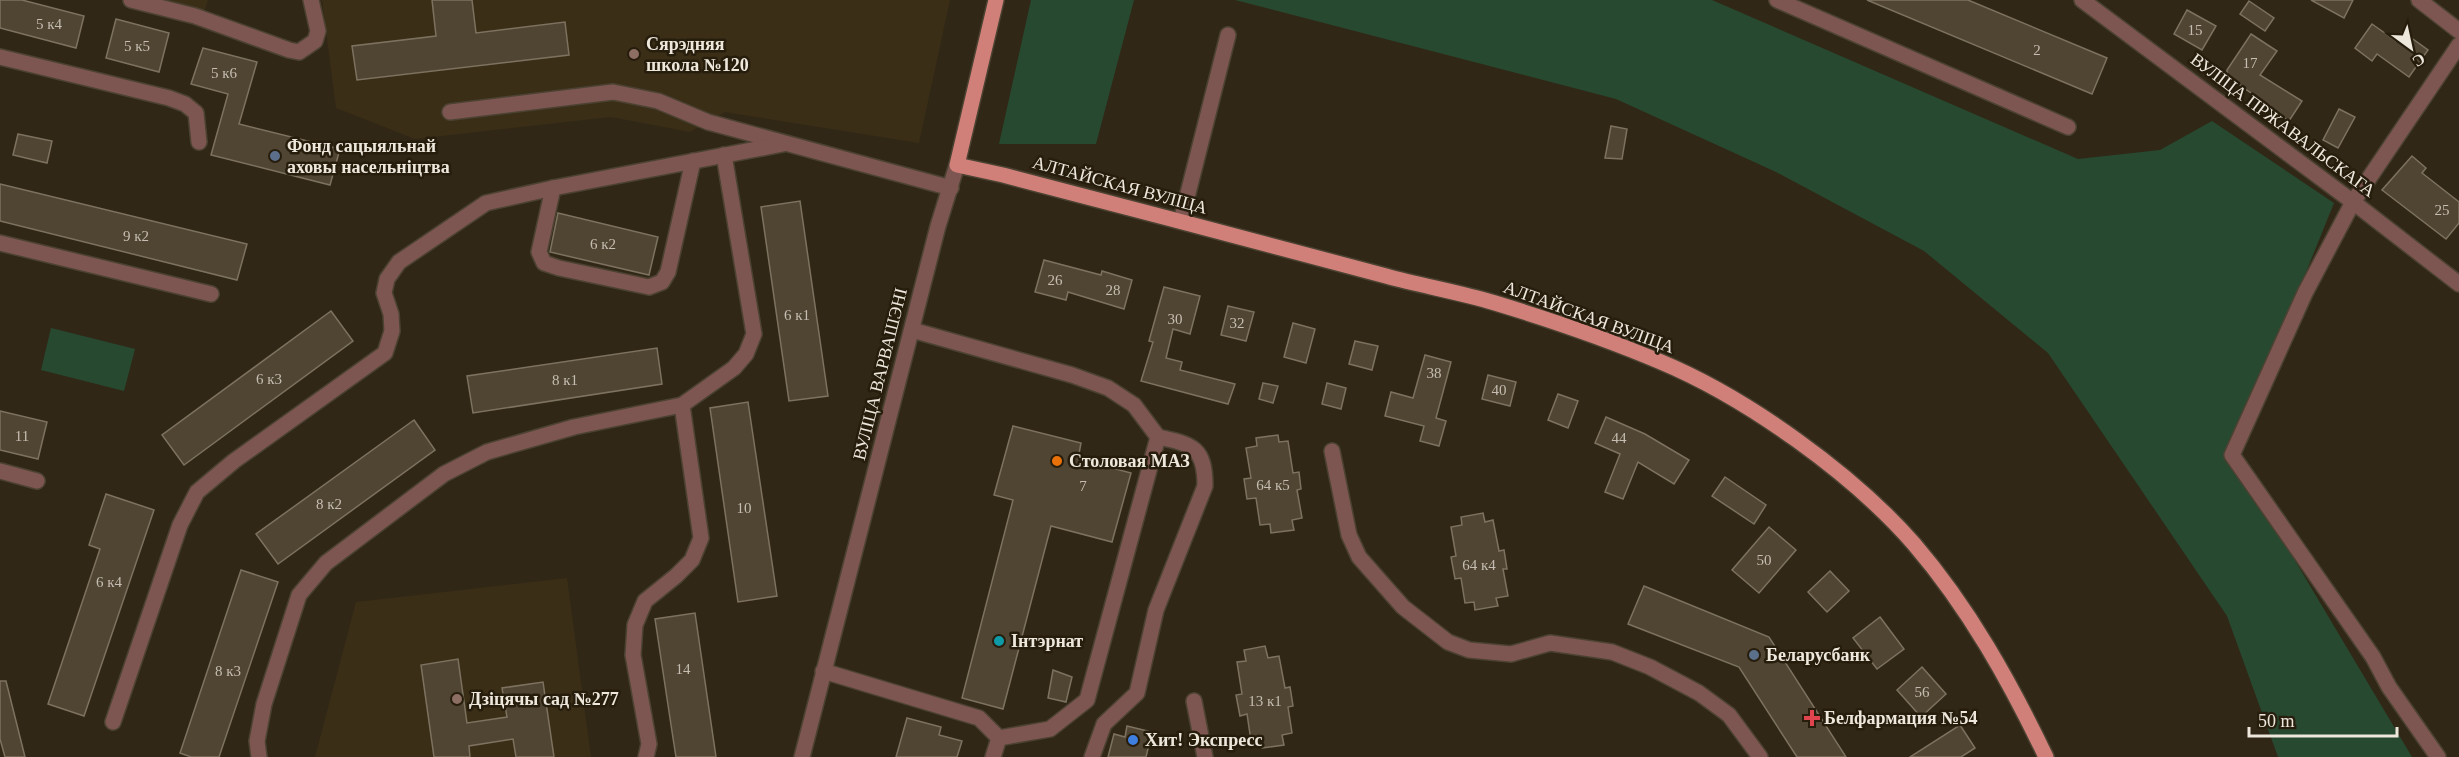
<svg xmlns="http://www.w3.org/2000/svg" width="2459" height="757" font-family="'Times New Roman',serif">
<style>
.built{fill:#3b2e17}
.green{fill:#274930}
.building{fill:#504533;stroke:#7d725f;stroke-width:1.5}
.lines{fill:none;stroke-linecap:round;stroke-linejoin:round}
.minor-casing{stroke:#4b4232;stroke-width:18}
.major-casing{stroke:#4b4232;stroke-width:18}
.minor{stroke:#7d5551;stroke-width:15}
.major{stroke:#d18079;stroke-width:15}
.education-dot{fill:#8d6e63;stroke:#271d0d;stroke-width:2}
.service-dot{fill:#5c6f8a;stroke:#271d0d;stroke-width:2}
.food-dot{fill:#e8710a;stroke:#271d0d;stroke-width:2}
.culture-dot{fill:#0f9aa8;stroke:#271d0d;stroke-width:2}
.health-dot{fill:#e0444e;stroke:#271d0d;stroke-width:2}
.shop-dot{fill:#3f7fe0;stroke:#271d0d;stroke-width:2}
.labels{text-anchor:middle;stroke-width:5;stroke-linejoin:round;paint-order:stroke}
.number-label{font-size:15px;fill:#c6beb2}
.poi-label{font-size:18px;font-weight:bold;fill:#ede7dc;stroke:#271d0d;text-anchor:start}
.street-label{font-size:18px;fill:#ede7dc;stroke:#271d0d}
</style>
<rect width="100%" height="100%" fill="#312716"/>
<g class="built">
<path d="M163,0H208L204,12Z"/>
<path d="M322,0H950L919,143L725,112L690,132L611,117L415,139L336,108Z"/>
<path d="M567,578L591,757H315L356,602Z"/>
</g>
<g class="green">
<path d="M1031,0H1134L1096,144H999Z"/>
<path d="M1235,0H1712L2078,159L2160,150L2212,121L2334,203L2232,455L2412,757H2278L2227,616L2048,353L1924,251L1776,172L1616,99Z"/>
<path d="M51,328L135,349L124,391L41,370Z"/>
</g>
<g class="building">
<path d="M0,0H22L84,16L76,48L0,28Z"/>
<path d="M432,0H472L476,33L565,22L569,55L357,80L352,46L436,36Z"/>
<path d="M1867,0H1968L2107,58L2092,94Z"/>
<path d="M2311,0H2353L2344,18Z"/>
<path d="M2249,1L2274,18L2265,31L2240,14Z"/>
<path d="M2187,10L2216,26L2202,50L2174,34Z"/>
<path d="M116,19L169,33L159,72L106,58Z"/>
<path d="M2372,24L2396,41L2403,32L2428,50L2409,77L2377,54L2372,61L2355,48Z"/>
<path d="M2251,34L2277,51L2260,75L2302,101L2289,121L2257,100L2258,98L2227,76V70Z"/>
<path d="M203,48L257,62L239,124L340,149L330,185L211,155L228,94L191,84Z"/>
<path d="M2339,109L2355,117L2338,148L2323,140Z"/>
<path d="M1611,126L1627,129L1622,159L1605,158Z"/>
<path d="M18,134L52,141L47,163L13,155Z"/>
<path d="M2412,156L2426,168L2422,173L2459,202V223L2446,239L2382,190Z"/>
<path d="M0,184L247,244L237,280L0,221Z"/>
<path d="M800,201L828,396L789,401L761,207Z"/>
<path d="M558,213L658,237L649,275L550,252Z"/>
<path d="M1044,260L1101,275L1102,271L1132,280L1124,309L1068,292L1066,300L1035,292Z"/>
<path d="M1164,287L1200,296L1190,334L1173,329L1166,358L1182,362L1180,370L1235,384L1228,404L1141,381L1153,342L1149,341Z"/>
<path d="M1228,306L1254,312L1246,341L1221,335Z"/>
<path d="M331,311L353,341L184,465L162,435Z"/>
<path d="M1293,323L1315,329L1306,363L1284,357Z"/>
<path d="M1355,341L1378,346L1372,370L1349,364Z"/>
<path d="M657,348L662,384L473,413L467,376Z"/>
<path d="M1425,355L1451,362L1436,418L1446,421L1439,446L1420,441L1424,426L1385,416L1391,392L1413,398Z"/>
<path d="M1488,375L1516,382L1510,406L1482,399Z"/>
<path d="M1263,383L1278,386L1273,403L1259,399Z"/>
<path d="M1327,383L1346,388L1341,409L1322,404Z"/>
<path d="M1558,394L1578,401L1568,428L1548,420Z"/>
<path d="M748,402L777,596L738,602L710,408Z"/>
<path d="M0,411L47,422L38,459L0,450Z"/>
<path d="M1606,417L1645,434L1689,460L1674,484L1638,462L1623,499L1605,492L1620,454L1595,443Z"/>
<path d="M414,420L435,450L278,564L256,534Z"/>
<path d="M1013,426L1081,443L1078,459L1131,473L1112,542L1051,526L1003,709L962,698L1013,500L994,495Z"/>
<path d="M1278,435L1279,442L1288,441L1293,473L1299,472L1301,489L1297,490L1302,518L1292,520L1294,530L1271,533L1270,524L1260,525L1256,498L1247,499L1244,479L1251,478L1246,448L1257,446L1256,438Z"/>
<path d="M1725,477L1766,505L1754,524L1712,496Z"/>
<path d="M106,494L154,510L84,716L48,704L100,549L89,545Z"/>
<path d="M1483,513L1485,522L1493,520L1499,551L1504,550L1507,569H1503L1508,596L1496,598L1498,606L1475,610L1474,602L1465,603L1461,578L1455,579L1451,557L1456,556L1451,527L1462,525L1461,517Z"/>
<path d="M1769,527L1796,550L1759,593L1732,570Z"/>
<path d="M241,570L278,582L219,757H191L180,753Z"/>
<path d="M1830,571L1849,591L1827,612L1808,592Z"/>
<path d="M1644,586L1769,637L1846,757H1797L1739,667L1628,624Z"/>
<path d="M695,613L716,757H676L673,738L655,619Z"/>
<path d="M1880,617L1904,649L1877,669L1853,638Z"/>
<path d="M1265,646L1268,658L1279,656L1285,688L1290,687L1293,706L1288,707L1292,733L1282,735L1284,745L1262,748L1260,740L1251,741L1247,714L1240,716L1236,695L1242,694L1237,662L1246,661L1244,650Z"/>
<path d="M458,659L467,723L507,717L502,688L543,682L554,757H516L513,739L469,746L470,757H434L421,665Z"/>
<path d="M1922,667L1946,694L1921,717L1897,690Z"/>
<path d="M1053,670L1072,677L1066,702L1048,698Z"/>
<path d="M0,681H6L25,757H5L0,739Z"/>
<path d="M907,718L941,727L939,735L962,741L957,757H896Z"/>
<path d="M1960,725L1975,748L1961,757H1910Z"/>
<path d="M1127,726L1152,732L1146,757H1108L1114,734L1125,737Z"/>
</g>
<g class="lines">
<g class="minor-casing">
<g id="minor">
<path d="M131,0L195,16L289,50L299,52L315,41L318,31L311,0"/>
<path d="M1777,0L2068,127"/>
<path d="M2082,0L2353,202L2459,284"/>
<path d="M2419,0L2459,31"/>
<path d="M0,57L169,98L185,104L196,113L199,142"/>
<path d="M450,112L613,92L658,101L708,122L951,188"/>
<path d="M553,188L539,252L544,263L559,268L649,287L662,282L668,272L693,161"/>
<path d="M1181,221L1228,35"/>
<path d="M0,243L211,294"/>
<path d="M912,330L1072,375L1108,388L1134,405L1158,437L1087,700L1050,729L999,738L993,757"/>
<path d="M1332,451L1349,535L1359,557L1403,607L1448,642L1469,650L1511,654L1550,643L1612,652L1650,667L1699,693L1729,715L1760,757"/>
<path d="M0,471L37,481"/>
<path d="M823,671L979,718L999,738"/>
<path d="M1194,701L1205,757"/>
<path d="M113,722L180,525L197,492L234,461L385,353L392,331L391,314L384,293L387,279L399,262L486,203L553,188L783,144"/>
<path d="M259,757L257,741L264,704L299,595L326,563L444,474L487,452L574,427L682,405L734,368L746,354L754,334L724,155"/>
<path d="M646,757L649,744L633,655L635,625L645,601L676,576L692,560L701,538L682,405"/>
<path d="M802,757L938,226L957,165"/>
<path d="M1092,757L1104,724L1137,693L1156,610L1205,486C1205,448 1193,444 1158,437"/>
<path d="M2438,757L2389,687L2373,657L2232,455L2305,293L2353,202L2459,45"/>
</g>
</g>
<g class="major-casing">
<path id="major" d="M996,0L957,165L1003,175C1131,208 1258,242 1386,276C1422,286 1459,292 1495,303C1551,320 1607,339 1661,362C1747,398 1853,474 1914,544C1969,608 2010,682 2046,757"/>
</g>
<use href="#minor" class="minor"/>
<use href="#major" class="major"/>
</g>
<g class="education-dot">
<circle cx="634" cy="54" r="6"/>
<circle cx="457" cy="699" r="6"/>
</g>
<g class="service-dot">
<circle cx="275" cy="156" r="6"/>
<circle cx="1754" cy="655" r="6"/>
</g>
<circle class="food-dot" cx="1057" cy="461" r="6"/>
<circle class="culture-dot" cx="999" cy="641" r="6"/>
<path class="health-dot" d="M1809 709h6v6h6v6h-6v6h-6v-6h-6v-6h6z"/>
<circle class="shop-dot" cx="1133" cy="740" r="6"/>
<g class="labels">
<g class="number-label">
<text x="49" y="29">5 к4</text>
<text x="2195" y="35">15</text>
<text x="137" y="51">5 к5</text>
<text x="2037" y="55">2</text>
<text x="2250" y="68">17</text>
<text x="224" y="78">5 к6</text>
<text x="2442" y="215">25</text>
<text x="136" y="241">9 к2</text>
<text x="603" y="249">6 к2</text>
<text x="1055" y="285">26</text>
<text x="1113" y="295">28</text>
<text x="797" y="320">6 к1</text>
<text x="1175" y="324">30</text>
<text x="1237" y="328">32</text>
<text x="1434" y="378">38</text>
<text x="269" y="384">6 к3</text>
<text x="565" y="385">8 к1</text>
<text x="1499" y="395">40</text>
<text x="22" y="441">11</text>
<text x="1619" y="443">44</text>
<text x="1273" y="490">64 к5</text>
<text x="1083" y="491">7</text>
<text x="329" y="509">8 к2</text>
<text x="744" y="513">10</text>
<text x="1764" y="565">50</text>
<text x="1479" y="570">64 к4</text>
<text x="109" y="587">6 к4</text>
<text x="683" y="674">14</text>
<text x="228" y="676">8 к3</text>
<text x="1922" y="697">56</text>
<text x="1265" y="706">13 к1</text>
</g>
<g class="poi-label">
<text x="646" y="50">Сярэдняя<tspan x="646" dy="21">школа №120</tspan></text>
<text x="287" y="152">Фонд сацыяльнай<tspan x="287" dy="21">аховы насельніцтва</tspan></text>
<text x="1069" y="467">Столовая МАЗ</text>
<text x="1011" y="647">Інтэрнат</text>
<text x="1766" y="661">Беларусбанк</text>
<text x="469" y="705">Дзіцячы сад №277</text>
<text x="1824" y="724">Белфармация №54</text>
<text x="1145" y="746">Хит! Экспресс</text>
</g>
<g class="street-label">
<text transform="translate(2283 125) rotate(37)" y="6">ВУЛІЦА ПРЖАВАЛЬСКАГА</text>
<text transform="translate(1120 185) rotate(15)" y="6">АЛТАЙСКАЯ ВУЛІЦА</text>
<text transform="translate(1589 317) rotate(20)" y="6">АЛТАЙСКАЯ ВУЛІЦА</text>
<text transform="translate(880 374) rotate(-76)" y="6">ВУЛІЦА ВАРВАШЭНІ</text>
</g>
</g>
<g transform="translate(2411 48) rotate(147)" stroke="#271d0d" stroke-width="4.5" paint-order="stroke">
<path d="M0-4.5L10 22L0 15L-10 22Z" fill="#ede7dc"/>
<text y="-9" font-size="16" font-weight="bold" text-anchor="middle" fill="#ede7dc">С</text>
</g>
<path d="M2249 727v9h148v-9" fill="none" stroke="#ede7dc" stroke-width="3"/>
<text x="2258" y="727" font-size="18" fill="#ede7dc" stroke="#271d0d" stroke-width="4.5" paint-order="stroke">50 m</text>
</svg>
